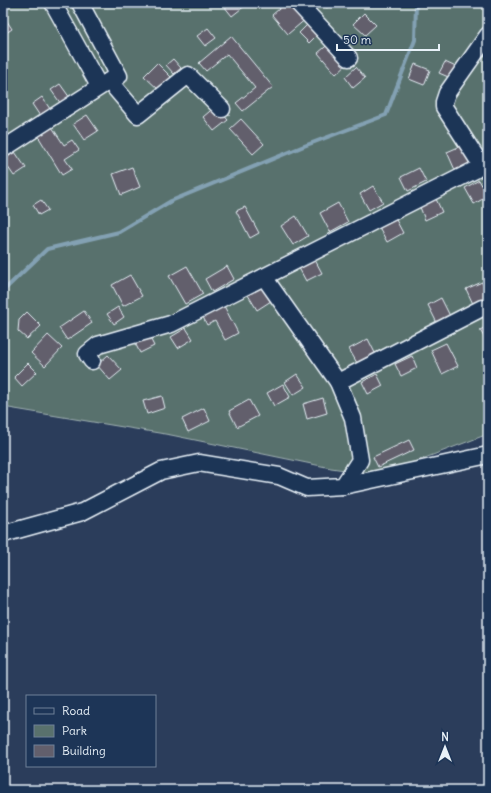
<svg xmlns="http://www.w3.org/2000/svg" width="491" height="793" font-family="Delius,sans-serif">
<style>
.green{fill:#59716d;stroke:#a0b1b2}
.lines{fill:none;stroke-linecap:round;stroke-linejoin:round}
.stream{stroke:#83a1b3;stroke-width:4}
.building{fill:#625f6c;stroke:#e8f1f8}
.minor-casing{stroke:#e8f1f8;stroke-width:19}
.minor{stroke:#1d3557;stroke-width:16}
</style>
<rect width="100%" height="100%" fill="#2b3d5b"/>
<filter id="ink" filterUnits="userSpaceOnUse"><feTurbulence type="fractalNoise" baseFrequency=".025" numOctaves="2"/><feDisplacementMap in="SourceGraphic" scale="8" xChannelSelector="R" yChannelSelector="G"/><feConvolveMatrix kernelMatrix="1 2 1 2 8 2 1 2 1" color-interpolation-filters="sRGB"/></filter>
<g filter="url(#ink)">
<path class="green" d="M3,3H488V434L380,475L331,468L171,435L3,407Z"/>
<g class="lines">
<path class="stream" d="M3,291L47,249L119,232L171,201L304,146L386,115L415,40L416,3"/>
</g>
<g class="building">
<path d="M228,3H244L246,5L232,16L224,6Z"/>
<path d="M286,3H293L307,18L288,34L272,15Z"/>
<path d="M321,3H332L327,8Z"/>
<path d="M364,13L376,25L365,35L353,24Z"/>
<path d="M3,15L12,29L3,35Z"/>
<path d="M309,23L319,33L309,43L299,33Z"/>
<path d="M208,28L216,38L205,46L197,36Z"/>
<path d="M231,36L273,87L243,111L236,103L255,88L227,54L206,71L199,63Z"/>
<path d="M331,42L349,62L336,74L318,53Z"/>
<path d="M173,59L181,68L174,74L166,65Z"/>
<path d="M445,62L458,68L453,79L439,73Z"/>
<path d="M157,63L171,77L159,90L144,76Z"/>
<path d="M415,64L430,70L424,85L409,79Z"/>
<path d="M356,67L365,78L353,88L345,77Z"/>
<path d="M60,84L70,98L61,104L51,90Z"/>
<path d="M42,97L52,112L42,119L32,104Z"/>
<path d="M216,106L228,120L214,131L203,117Z"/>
<path d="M87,115L98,131L84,140L73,124Z"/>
<path d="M241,119L264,144L253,154L230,129Z"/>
<path d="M52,127L64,145L72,140L79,150L65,159L72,169L62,175L38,136Z"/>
<path d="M463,145L471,163L455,170L447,152Z"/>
<path d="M15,152L26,168L14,176L3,160Z"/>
<path d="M132,167L140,187L121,195L113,174Z"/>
<path d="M419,168L426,182L408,191L401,177Z"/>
<path d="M488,169V180L484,172Z"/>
<path d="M479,180L488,196L474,204L465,188Z"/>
<path d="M373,186L383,202L369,210L360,194Z"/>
<path d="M436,199L442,212L425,220L420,207Z"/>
<path d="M41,200L48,210L39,215L33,205Z"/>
<path d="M338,203L348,222L330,232L320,213Z"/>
<path d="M245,207L259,233L250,238L236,211Z"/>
<path d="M296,216L308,236L293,245L281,226Z"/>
<path d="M395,218L403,233L387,242L379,227Z"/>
<path d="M315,260L322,273L306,281L299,268Z"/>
<path d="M187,266L203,294L185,304L169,276Z"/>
<path d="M227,266L234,279L212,292L205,279Z"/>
<path d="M130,275L142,296L123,306L112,285Z"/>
<path d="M260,281L271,301L257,310L245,290Z"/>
<path d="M482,282L488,295V300L474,306L466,289Z"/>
<path d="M441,298L450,316L437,323L428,305Z"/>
<path d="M223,304L238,333L225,340L215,321L207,325L202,315Z"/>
<path d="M118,307L124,317L114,324L107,314Z"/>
<path d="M84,311L92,323L67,340L59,328Z"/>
<path d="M27,312L41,326L27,339L18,331L19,320Z"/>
<path d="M488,326V344L480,330Z"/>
<path d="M186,328L193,339L178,348L171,337Z"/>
<path d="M48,335L62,348L45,366L31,353Z"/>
<path d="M149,336L154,346L140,353L135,343Z"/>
<path d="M368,339L375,353L357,363L349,349Z"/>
<path d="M446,343L458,366L442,374L431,350Z"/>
<path d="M108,355L122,370L110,380L97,365Z"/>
<path d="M412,356L417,368L401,376L395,364Z"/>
<path d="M28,363L37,372L22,386L14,377Z"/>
<path d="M297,374L306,387L293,395L285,382Z"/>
<path d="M377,374L383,386L368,394L362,382Z"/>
<path d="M283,384L290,397L274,406L267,393Z"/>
<path d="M162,396L165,408L147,414L143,401Z"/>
<path d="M323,398L327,413L307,419L303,404Z"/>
<path d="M249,400L258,416L237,427L229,411Z"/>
<path d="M204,408L210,421L188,432L182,419Z"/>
<path d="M409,440L414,450L378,467L373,457Z"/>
</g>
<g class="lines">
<g class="minor-casing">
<g id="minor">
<path d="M53,3L99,86"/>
<path d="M80,3L119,76L109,81"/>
<path d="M298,3L349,58"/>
<path d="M3,149L109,81L138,115L188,75L222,109"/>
<path d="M92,361L87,354L98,345L171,324L475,170L479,166L478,160L444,107V102L447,93L488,35"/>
<path d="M338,382L482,308"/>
<path d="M343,486L488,455"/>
<path d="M3,534L82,512L161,471L199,463L279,476L307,488L343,486L360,460L353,418L338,382L264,277"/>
</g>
</g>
<use href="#minor" class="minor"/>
</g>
</g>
<rect width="491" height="793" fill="none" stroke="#1d3557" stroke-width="16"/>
<rect x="8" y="8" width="475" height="777" fill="none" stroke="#e8f1f8" stroke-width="1.5" filter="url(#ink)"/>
<rect x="26" y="695" width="130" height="72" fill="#1d3557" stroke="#6e8097"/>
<rect x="34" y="708" width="20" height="6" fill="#1d3557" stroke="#6e8097"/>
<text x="62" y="715" font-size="12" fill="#e8f1f8">Road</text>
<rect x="34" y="725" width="20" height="12" fill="#59716d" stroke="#6e8097"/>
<text x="62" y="735" font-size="12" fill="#e8f1f8">Park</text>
<rect x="34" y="745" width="20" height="12" fill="#625f6c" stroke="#6e8097"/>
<text x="62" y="755" font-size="12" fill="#e8f1f8">Building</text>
<g transform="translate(445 747)" stroke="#1d3557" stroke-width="3" paint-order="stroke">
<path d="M0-3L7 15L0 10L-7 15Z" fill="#e8f1f8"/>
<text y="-6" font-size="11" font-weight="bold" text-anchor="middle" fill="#e8f1f8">N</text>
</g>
<path d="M337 44v6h102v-6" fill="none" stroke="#e8f1f8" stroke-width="2"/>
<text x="343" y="44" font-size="12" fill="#e8f1f8" stroke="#1d3557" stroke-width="3" paint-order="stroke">50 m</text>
</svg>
